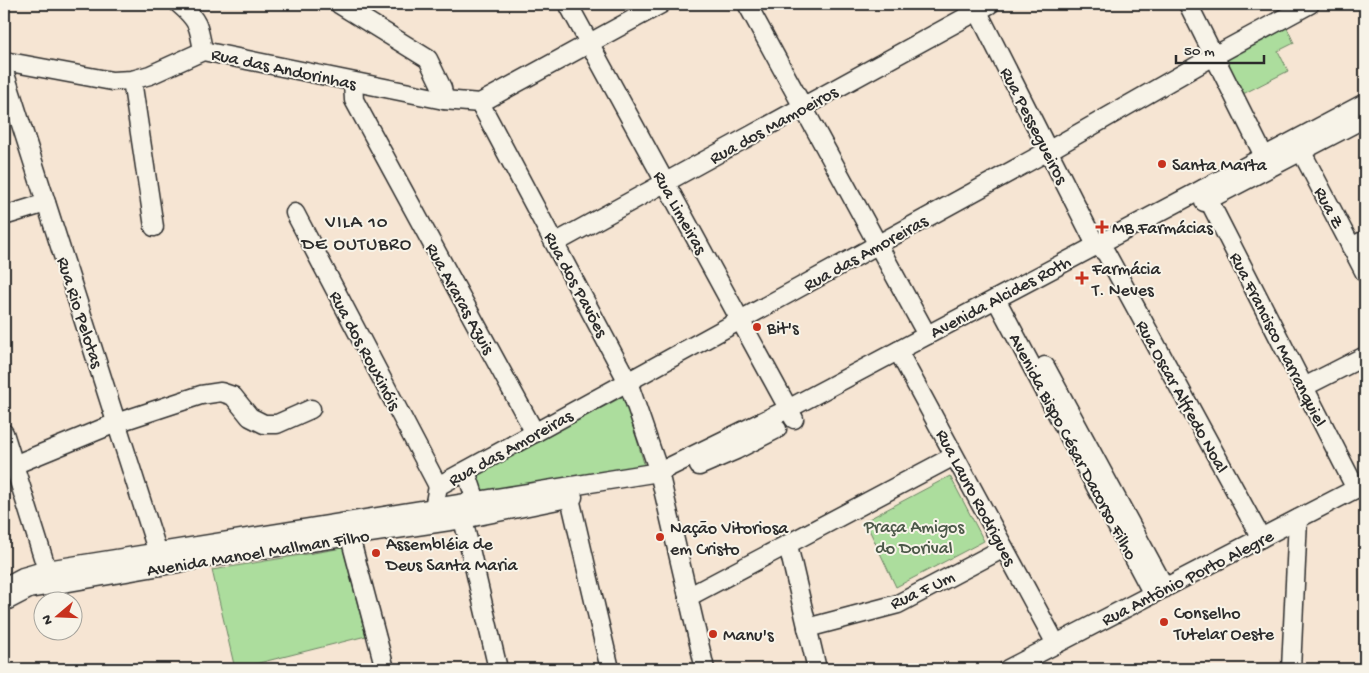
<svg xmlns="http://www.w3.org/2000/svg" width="1369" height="673" font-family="'Gochi Hand',sans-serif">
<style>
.green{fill:#acdd9d;stroke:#6c8464}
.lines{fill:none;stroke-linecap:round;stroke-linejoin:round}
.minor-casing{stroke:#2b2b2b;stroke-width:21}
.minor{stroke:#f7f3e8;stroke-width:18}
.poi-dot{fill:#c8321e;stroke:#f7f3e8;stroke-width:2}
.labels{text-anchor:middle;stroke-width:4;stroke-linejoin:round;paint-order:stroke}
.street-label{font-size:18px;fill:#2b2b2b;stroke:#f7f3e8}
.poi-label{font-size:18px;fill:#2b2b2b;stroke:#f7f3e8;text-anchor:start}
.park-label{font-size:18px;fill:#4b5848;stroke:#f7f3e8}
.neighbourhood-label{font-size:19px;letter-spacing:1px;fill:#2b2b2b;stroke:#f7f3e8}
</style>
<rect width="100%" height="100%" fill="#f6e5d3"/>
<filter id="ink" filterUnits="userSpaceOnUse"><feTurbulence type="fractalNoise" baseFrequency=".02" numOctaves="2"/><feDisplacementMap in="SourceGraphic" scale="10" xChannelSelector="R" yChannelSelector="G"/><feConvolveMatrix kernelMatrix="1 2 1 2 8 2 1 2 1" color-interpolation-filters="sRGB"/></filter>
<g filter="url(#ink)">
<g class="green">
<path d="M1287,28L1294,43L1278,51L1288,71L1241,95L1223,61Z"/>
<path d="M624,396L645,467L484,492L478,484V474Z"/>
<path d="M950,476L984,541L896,587L865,521Z"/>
<path d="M343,548L366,636L235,669L212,570Z"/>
</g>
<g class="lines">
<g class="minor-casing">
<g id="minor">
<path d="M179,4C198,20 199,26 203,51"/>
<path d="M339,4L428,59L442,88L444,100"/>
<path d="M568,4L794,419"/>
<path d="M747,4L927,335"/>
<path d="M974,4L1096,245L1106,253L1261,538"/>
<path d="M1188,4L1269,166"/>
<path d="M4,61L112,81L132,80L150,75L203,51L444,100L480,103"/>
<path d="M4,71L158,553"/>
<path d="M132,80L154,227"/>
<path d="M353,82L354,100L535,433"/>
<path d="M480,103L628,382L659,472L705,669"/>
<path d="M480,103L661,4"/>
<path d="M1296,141L1365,273"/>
<path d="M1203,189L1356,489"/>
<path d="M1204,202L1365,118"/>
<path d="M295,213L438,486"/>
<path d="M4,216L46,203"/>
<path d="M555,243L990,4"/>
<path d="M1351,247L1365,240"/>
<path d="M996,299L1153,594"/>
<path d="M898,351L1056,644"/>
<path d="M1045,366L1165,588"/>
<path d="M1304,387L1365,356"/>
<path d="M4,433L47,570"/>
<path d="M699,466L736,450L777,429"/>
<path d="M4,469L116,423L201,395L221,392L233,396L250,417L264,424H277L311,409"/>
<path d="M466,471L476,501"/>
<path d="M570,498L610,669"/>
<path d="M436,517L434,508L438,486L1048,151L1214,56L1310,4"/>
<path d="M463,519L498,669"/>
<path d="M350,537L385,669"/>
<path d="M788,545L817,669"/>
<path d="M4,587L23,577L47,570L659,472L788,409L1365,103"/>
<path d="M688,597L954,456"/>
<path d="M4,602L29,589L230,554L463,519L573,497"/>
<path d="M807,628L898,604L1004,548"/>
<path d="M1008,669L1365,484"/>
<path d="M1291,669L1298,519"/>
</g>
</g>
<use href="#minor" class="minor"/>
</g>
</g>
<g class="poi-dot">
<circle cx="1162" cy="164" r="5"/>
<path d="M1099.5 219.5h5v5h5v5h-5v5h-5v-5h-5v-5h5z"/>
<path d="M1079.5 270.5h5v5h5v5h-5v5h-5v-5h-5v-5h5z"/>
<circle cx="757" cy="327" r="5"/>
<circle cx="660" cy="537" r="5"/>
<circle cx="376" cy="553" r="5"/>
<circle cx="1164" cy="622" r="5"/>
<circle cx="713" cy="634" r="5"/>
</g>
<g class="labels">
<g class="street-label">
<text transform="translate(284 68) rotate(12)" y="6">Rua das Andorinhas</text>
<text transform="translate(773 124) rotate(-29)" y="6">Rua dos Mamoeiros</text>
<text transform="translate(1035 125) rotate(63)" y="6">Rua Pessegueiros</text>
<text transform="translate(1330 207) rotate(62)" y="6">Rua Z</text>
<text transform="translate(681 212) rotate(61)" y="6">Rua Limeiras</text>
<text transform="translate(865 252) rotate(-29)" y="6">Rua das Amoreiras</text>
<text transform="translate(577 284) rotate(62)" y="6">Rua dos Pavões</text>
<text transform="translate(1000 296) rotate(-28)" y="6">Avenida Alcides Roth</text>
<text transform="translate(461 298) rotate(61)" y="6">Rua Araras Azuis</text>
<text transform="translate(81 312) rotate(72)" y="6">Rua Rio Pelotas</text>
<text transform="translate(1279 339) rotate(63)" y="6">Rua Francisco Marranquiel</text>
<text transform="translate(366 350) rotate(62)" y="6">Rua dos Rouxinóis</text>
<text transform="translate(1183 396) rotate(61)" y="6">Rua Oscar Alfredo Noal</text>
<text transform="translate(1074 446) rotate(62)" y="6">Avenida Bispo César Dacorso Filho</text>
<text transform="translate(510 447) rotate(-29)" y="6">Rua das Amoreiras</text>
<text transform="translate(977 497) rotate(62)" y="6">Rua Lauro Rodrigues</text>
<text transform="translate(258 552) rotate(-9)" y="6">Avenida Manoel Mallman Filho</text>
<text transform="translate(1187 577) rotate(-27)" y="6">Rua Antônio Porto Alegre</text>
<text transform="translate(922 589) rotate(-25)" y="6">Rua F Um</text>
</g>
<g class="poi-label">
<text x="1172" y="170">Santa Marta</text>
<text x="1112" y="233">MB Farmácias</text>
<text x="1092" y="274">Farmácia<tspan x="1092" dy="21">T. Neves</tspan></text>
<text x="767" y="333">Bit's</text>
<text x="670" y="533">Nação Vitoriosa<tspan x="670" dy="21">em Cristo</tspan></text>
<text x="386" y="549">Assembléia de<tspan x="386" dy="21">Deus Santa Maria</tspan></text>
<text x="1174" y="618">Conselho<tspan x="1174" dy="21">Tutelar Oeste</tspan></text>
<text x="723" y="640">Manu's</text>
</g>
<g class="park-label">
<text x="914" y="532">Praça Amigos<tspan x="914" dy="21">do Dorival</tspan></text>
</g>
<g class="neighbourhood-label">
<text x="357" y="227">VILA 10<tspan x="357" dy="22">DE OUTUBRO</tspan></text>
</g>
</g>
<rect width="1369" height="673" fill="none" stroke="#f7f3e8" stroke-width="20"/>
<rect x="10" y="10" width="1349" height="653" fill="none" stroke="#2b2b2b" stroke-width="2" filter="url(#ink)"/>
<g transform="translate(58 616) rotate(251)"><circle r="24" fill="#f7f3e8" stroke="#a5a39c"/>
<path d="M0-4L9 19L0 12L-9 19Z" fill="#c8321e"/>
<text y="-8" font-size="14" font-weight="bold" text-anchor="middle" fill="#2b2b2b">N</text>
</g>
<path d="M1176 55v8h88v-8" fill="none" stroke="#2b2b2b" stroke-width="2.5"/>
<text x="1184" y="55" font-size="15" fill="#2b2b2b" stroke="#f7f3e8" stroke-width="4" paint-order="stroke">50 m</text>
</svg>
